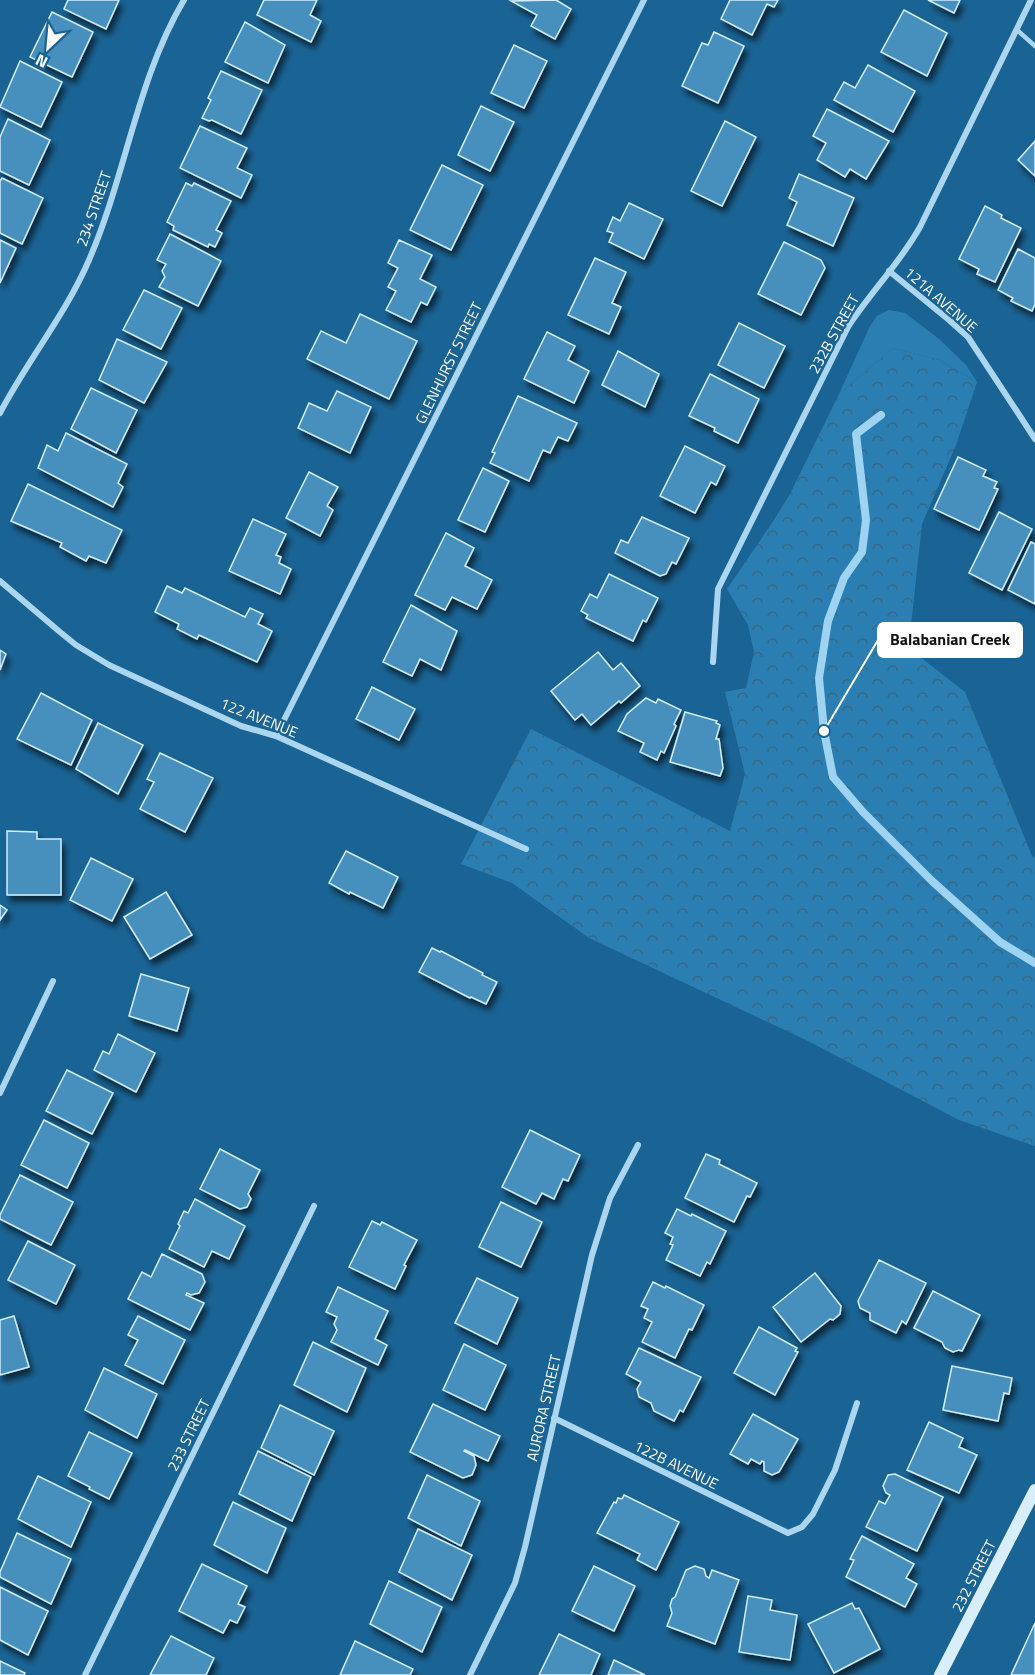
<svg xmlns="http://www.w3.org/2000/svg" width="1035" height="1675" font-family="'Titillium Web',sans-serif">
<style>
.grass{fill:#2a7eb1}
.forest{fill:url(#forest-crowns)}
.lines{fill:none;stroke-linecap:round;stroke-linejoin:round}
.stream{stroke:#9fd3f2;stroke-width:8}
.building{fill:#4790be;stroke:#d2ecfb;stroke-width:1.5;filter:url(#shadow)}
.service{stroke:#acd6f0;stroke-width:4.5}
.minor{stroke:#acd6f0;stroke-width:6}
.secondary{stroke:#d9eefb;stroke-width:12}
.labels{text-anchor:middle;stroke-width:4.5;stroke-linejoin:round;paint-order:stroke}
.street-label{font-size:15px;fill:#fff;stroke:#1a6495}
.leader{fill:none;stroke:#fff;stroke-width:2}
.callout-dot{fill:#fff;stroke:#1a6495;stroke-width:2}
.callout{fill:#fff;stroke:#fff;stroke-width:2}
.callout-label{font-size:16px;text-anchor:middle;font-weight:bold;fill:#111}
</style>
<defs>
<pattern id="forest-crowns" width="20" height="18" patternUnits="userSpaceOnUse" patternTransform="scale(1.5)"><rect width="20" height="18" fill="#2a7eb1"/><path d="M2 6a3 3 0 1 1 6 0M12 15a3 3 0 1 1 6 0" fill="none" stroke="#396884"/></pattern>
<filter id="shadow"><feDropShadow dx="3.5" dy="6" stdDeviation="3" flood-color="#0009"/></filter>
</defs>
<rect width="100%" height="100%" fill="#1a6495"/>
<path class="grass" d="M889,310L905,313L939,339L966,365L977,382L939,360L893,348L839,394L870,326L877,316Z"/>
<path class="forest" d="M893,348L939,360L977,382L956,445L922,524L911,625L906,646L965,692L1032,856L1035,858V1146L959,1120L808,1041L589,938L512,883L461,864L531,729L730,831L745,774L725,692L746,688L754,652L748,625L727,589L774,520L790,494L839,394Z"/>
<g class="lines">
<path class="stream" d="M881,415L856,434L866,520L862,552L844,578L828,621L819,678L824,731L833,777L863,812L932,881L1000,942L1035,963"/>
</g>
<g class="building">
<path d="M68,0H119L106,29L64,9Z"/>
<path d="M264,0H317L310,15L321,21L311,42L257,15Z"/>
<path d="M556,0L571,9L555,39L531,26L537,15L511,1Z"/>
<path d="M730,0H778L774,7L767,4L752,35L721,19Z"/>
<path d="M928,0H960L954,13Z"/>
<path d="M904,10L947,33L927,76L881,52Z"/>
<path d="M52,12L93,32L72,77L30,57Z"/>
<path d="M245,22L285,45L268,83L225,62Z"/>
<path d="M714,32L744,46L718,103L682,86L702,43L708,45Z"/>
<path d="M514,45L547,61L524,108L491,93Z"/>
<path d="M20,61L62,82L41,127L0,107Z"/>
<path d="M868,65L915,91L893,132L834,100L844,82L855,88Z"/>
<path d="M221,71L262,90L241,134L212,120L209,121L202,118L211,100L208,98Z"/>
<path d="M481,106L514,122L490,171L458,155Z"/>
<path d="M827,109L889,141L866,179L850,169L845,177L817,160L826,143L813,136Z"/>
<path d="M8,119L50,140L29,185L0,171V137Z"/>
<path d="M725,121L756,137L722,206L691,191Z"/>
<path d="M200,126L247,148L237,168L252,175L241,198L180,168Z"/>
<path d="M1035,141V176L1018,160Z"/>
<path d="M442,165L483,185L451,250L410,230Z"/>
<path d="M799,174L854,198L833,246L787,225L797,202L789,198Z"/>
<path d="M2,178L43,198L22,244L0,233V181Z"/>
<path d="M186,183L192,186L194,183L231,201L216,230L222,233L215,247L209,244L208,247L173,230L174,226L167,222Z"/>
<path d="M629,203L663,219L644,259L609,242L613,233L607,231L613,217L620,221Z"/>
<path d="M985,206L1002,215L1001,218L1021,228L995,282L977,274L979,269L959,259Z"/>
<path d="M170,234L221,261L198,306L159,287L165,277L162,271L166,264L157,260Z"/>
<path d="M0,240L16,248L0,283Z"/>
<path d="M399,240L432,255L420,279L436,287L427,305L421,302L411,322L386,310L396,291L388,287L398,268L388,263Z"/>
<path d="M784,242L821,260L825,268L801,315L758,294Z"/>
<path d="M1018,249L1035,258V304L1032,311L1011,301L1013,298L998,290Z"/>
<path d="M595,258L626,272L612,303L621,307L609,334L568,315Z"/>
<path d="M144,290L182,308L161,349L123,330Z"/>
<path d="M360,314L417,341L389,399L307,359L321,331L346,343Z"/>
<path d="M739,323L785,346L764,388L718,365Z"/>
<path d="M547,332L575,346L568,360L589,371L574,403L524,379Z"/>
<path d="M117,339L167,362L144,403L99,380Z"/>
<path d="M618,351L659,374L645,407L602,385Z"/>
<path d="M710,374L759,399L738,443L714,431L715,428L689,416Z"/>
<path d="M91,388L137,410L116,453L71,429Z"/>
<path d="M337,391L371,407L350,453L298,428L309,403L327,411Z"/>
<path d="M518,396L577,423L568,441L558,437L550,453L543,450L529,481L490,463L495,453L492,452Z"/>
<path d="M66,433L127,464L118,483L123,487L113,507L38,468L47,445L58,451Z"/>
<path d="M685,446L725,466L716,485L711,482L695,513L660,496Z"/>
<path d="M958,457L986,470L983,476L997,482L994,488L998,489L979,530L934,509Z"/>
<path d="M483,468L509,481L485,532L458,520Z"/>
<path d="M309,472L338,487L327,506L333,510L320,536L286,518Z"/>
<path d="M28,484L122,530L106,563L89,556L86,561L60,547L62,543L11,521Z"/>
<path d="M999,512L1032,529L1002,590L969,573Z"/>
<path d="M642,517L689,538L676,564L672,562L666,574L660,576L615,553L621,540L628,543Z"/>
<path d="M253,519L286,534L276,555L281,557L279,563L291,569L280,594L229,571Z"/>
<path d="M446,533L474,548L465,566L492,580L477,609L452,597L445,610L415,595Z"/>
<path d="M1031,542L1035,544V604L1008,590Z"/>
<path d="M609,574L658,598L646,622L643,620L633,641L586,618L588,615L581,611L590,594L597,598Z"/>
<path d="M167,586L182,593L185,588L245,617L250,608L263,614L258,624L272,631L257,662L199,635L197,639L177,629L179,624L155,612Z"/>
<path d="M411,605L457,631L441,670L420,659L412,676L383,662Z"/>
<path d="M0,650L6,654L0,670Z"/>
<path d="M598,652L613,670L621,663L640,686L621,703L619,701L591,725L582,714L575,720L551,691Z"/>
<path d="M372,687L415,709L399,740L356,719Z"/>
<path d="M41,693L92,720L71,765L17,739Z"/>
<path d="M646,698L656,703L658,699L681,710L674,724L676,726L664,753L661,751L657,760L640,752L644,743L618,731L627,714Z"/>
<path d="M685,712L717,721L716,723L720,725L716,739H719L723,768L720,776L670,762Z"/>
<path d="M98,723L143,745L118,794L76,769Z"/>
<path d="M160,753L213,778L185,832L140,809L154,782L147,779Z"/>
<path d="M7,831L37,832V839H61V895H7Z"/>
<path d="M346,851L398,877L383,908L350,892L349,894L329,883Z"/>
<path d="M91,858L133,879L112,921L70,900Z"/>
<path d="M166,892L192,935L150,959L124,917Z"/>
<path d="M0,905L7,910L0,920Z"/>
<path d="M432,948L440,952L441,951L483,973L482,975L497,982L486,1004L471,997L470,998L419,972Z"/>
<path d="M141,974L189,988L177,1031L129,1016Z"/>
<path d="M118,1034L155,1053L136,1092L94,1070L103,1051L109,1054Z"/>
<path d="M67,1070L113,1093L92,1134L46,1111Z"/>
<path d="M44,1120L89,1143L67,1188L21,1165Z"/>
<path d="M530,1130L580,1155L568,1181L563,1179L554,1199L542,1193L536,1204L502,1187Z"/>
<path d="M220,1149L260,1170L248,1194L251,1199L247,1207L240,1209L200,1189Z"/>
<path d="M706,1154L720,1160L719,1164L757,1183L750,1197L747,1196L734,1222L685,1198Z"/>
<path d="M20,1175L73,1202L51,1245L0,1219V1215Z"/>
<path d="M195,1199L245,1226L229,1259L212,1251L204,1267L169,1249L180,1226L178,1224L184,1211L188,1213Z"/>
<path d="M501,1202L542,1222L521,1267L479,1247Z"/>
<path d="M677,1209L691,1216L692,1214L726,1231L710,1264L707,1262L700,1276L666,1260L673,1245L670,1244L673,1237L665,1233Z"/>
<path d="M372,1221L380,1225L382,1222L417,1240L404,1265L406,1266L395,1289L349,1267Z"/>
<path d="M28,1241L75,1265L56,1304L8,1280Z"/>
<path d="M162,1254L202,1274L205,1282L199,1293L191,1295L187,1293L186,1295L204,1303L190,1330L128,1299L142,1272L151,1277Z"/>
<path d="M879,1260L926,1283L906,1324L902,1321L896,1333L870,1320V1313L860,1308L858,1301Z"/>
<path d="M815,1273L841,1306L840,1314L833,1320L830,1319L801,1342L773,1307Z"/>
<path d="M477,1278L518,1298L497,1344L455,1323Z"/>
<path d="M653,1282L665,1288L666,1286L704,1305L692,1330L689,1329L675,1358L642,1342L652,1322L644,1318L648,1309L641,1306Z"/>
<path d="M338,1287L388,1311L375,1339L387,1345L378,1365L331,1342L337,1330L334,1324L337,1317L326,1312Z"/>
<path d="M933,1291L980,1315L962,1351L959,1350L953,1352L945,1348L942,1342L914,1328Z"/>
<path d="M14,1316L29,1367L0,1375V1320Z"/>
<path d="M138,1316L185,1340L163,1384L125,1365L138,1340L128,1335Z"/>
<path d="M759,1327L797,1348L795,1351L798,1352L775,1395L734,1373Z"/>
<path d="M313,1342L366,1368L347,1412L294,1385Z"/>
<path d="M464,1344L506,1365L485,1410L443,1390Z"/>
<path d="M639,1348L701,1377L683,1412L680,1410L674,1421L654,1411L651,1403L639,1397L637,1389L641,1382L626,1374Z"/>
<path d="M952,1366L1012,1378L1009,1394L1004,1393L998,1421L943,1410Z"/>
<path d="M104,1368L157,1394L137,1438L85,1410Z"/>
<path d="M433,1404L500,1436L488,1461L465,1450L464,1451L474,1456L476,1465L472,1475L463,1478L410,1452Z"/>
<path d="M280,1405L334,1431L314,1475L261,1448Z"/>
<path d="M753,1414L798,1439L779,1472L772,1475L764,1471V1462L762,1461L760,1464L751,1459L748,1464L730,1454Z"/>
<path d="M929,1422L963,1438L959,1447L977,1455L959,1493L907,1470Z"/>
<path d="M89,1432L132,1453L109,1499L89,1489L90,1487L68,1476Z"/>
<path d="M258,1451L311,1477L292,1521L239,1494Z"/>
<path d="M895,1474L943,1497L917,1551L866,1527L879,1501L885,1504L890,1495L886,1493L883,1486L888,1475Z"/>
<path d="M427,1475L480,1501L461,1546L408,1518Z"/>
<path d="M38,1476L91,1502L71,1547L18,1519Z"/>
<path d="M624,1495L679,1522L656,1570L637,1560L640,1554L597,1533L614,1502L616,1503L618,1498L622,1499Z"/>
<path d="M233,1502L286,1528L267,1573L214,1545Z"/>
<path d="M418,1529L472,1555L452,1600L399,1572Z"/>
<path d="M17,1533L71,1559L51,1604L0,1577V1572Z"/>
<path d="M862,1536L914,1564L906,1578L917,1584L905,1607L846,1577L854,1560L850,1559Z"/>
<path d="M202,1564L247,1586L238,1604L245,1607L237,1623L230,1620L223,1633L179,1611Z"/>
<path d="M594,1566L635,1586L614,1631L572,1611Z"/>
<path d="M695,1566L704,1569L706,1576L709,1578L712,1570L739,1580L715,1644L667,1626L672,1613L670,1606L672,1599L675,1597L686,1570Z"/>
<path d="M389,1581L442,1607L422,1652L370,1624Z"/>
<path d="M0,1587L48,1611L28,1655L0,1640Z"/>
<path d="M748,1596L772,1600L770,1610L797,1615L790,1660L739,1652Z"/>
<path d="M852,1603L855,1609L859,1608L880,1649L834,1673L808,1624Z"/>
<path d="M1035,1623V1675H1011Z"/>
<path d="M559,1634L600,1654L591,1675H539Z"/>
<path d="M171,1636L214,1658L206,1675H150Z"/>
<path d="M355,1641L413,1669L410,1675H340Z"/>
<path d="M614,1660L645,1675H608Z"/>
<path d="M0,1661L25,1673L24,1675H0Z"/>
</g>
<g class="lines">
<path class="service" d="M1017,30L1035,46"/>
<g class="minor">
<path d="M889,271L949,320L968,337L1035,439"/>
<path d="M0,413C27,361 66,314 89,260C126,175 137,79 184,0"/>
<path d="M0,581L60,632L76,645L109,665L241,726L276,736L526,849"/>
<path d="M713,662L718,589L848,327C870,293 900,263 920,227L1031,0"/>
<path d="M276,736L644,0"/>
<path d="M0,1093L53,981"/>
<path d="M554,1418L788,1533L802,1527L813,1514L835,1470L857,1403"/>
<path d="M85,1675L314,1206"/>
<path d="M470,1675L515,1583L525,1547L592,1255L610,1198L638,1145"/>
</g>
<path class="secondary" d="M940,1675L1035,1490"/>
</g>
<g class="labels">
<g class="street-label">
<text transform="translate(94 209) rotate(-71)" y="5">234 STREET</text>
<text transform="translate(941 300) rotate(41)" y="5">121A AVENUE</text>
<text transform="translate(834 334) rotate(-61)" y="5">232B STREET</text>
<text transform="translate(449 363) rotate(-64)" y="5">GLENHURST STREET</text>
<text transform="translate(259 718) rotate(22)" y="5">122 AVENUE</text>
<text transform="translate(544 1408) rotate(-77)" y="5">AURORA STREET</text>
<text transform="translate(189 1435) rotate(-64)" y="5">233 STREET</text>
<text transform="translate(676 1465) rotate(26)" y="5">122B AVENUE</text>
<text transform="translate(974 1576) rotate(-63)" y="5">232 STREET</text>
</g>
</g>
<path class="leader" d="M824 731L878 640"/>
<circle class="callout-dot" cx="824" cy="731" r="6"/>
<rect class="callout" x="878" y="623" width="144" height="34" rx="6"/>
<g class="callout-label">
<text x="950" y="645">Balabanian Creek</text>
</g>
<g transform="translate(48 48) rotate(206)" stroke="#1a6495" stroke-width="4.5" paint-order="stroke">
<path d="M0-4.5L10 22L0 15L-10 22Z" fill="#ffffff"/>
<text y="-9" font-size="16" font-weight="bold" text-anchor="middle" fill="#ffffff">N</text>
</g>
</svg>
